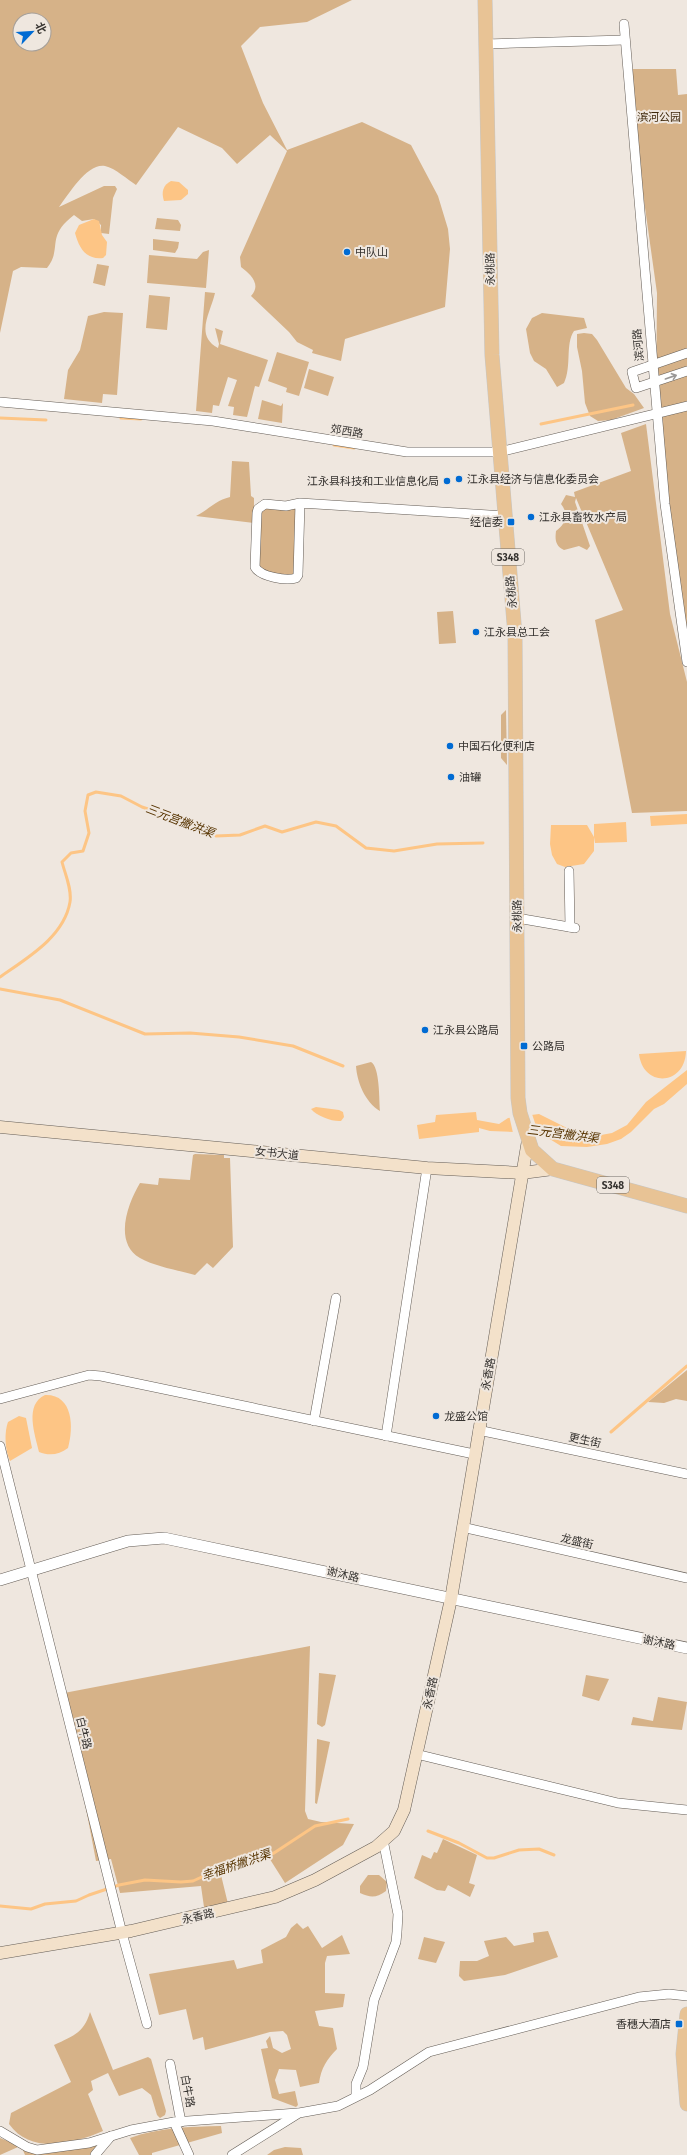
<svg xmlns="http://www.w3.org/2000/svg" width="687" height="2155" font-family="'Fira Sans','Noto Sans SC',sans-serif">
<style>
.green{fill:#d6b288;fill-rule:evenodd}
.water{fill:#fdc585}
.pier{fill:#efe7df}
.lines{fill:none;stroke-linecap:round;stroke-linejoin:round}
.stream{stroke:#fdc585;stroke-width:3}
.minor-casing{stroke:#645d56;stroke-width:10}
.tertiary-casing{stroke:#645d56;stroke-width:12}
.secondary-casing{stroke:#645d56;stroke-width:13}
.primary-casing{stroke:#c6c6c5;stroke-width:15}
.minor{stroke:#fff;stroke-width:9}
.tertiary{stroke:#fff;stroke-width:11}
.secondary{stroke:#f3e1ca;stroke-width:12}
.primary{stroke:#e8c395;stroke-width:14}
.oneway{stroke:#9a9897}
.poi-dot{fill:#006bd3;stroke:#efe7df;stroke-width:1.5}
.labels{text-anchor:middle;stroke-width:4;stroke-linejoin:round;paint-order:stroke}
.shield{fill:#efe7df;stroke:#6d6864;stroke-width:1}
.shield-label{font-size:10px;font-weight:bold;fill:#35322f}
.park-label{font-size:11px;fill:#3f290c;stroke:#efe7df}
.poi-label{font-size:11px;fill:#35322f;stroke:#efe7df;text-anchor:start}
.street-label{font-size:11px;fill:#35322f;stroke:#efe7df}
.water-label{font-size:12px;font-style:italic;fill:#573400;stroke:#efe7df}
</style>
<rect width="100%" height="100%" fill="#efe7df"/>
<g class="green">
<path d="M0,0H352L307,22L260,27L241,46L263,103L287,150L362,122L411,145L438,196L448,229L450,249L445,307L345,339L341,361L312,353L313,350L297,342L289,332L251,296C262,284 250,274 241,267L240,257L287,151L270,135L237,164L222,148L178,127L136,185C128,180 115,168 105,166C87,163 69,194 59,207L104,186H115L117,189L113,198L109,234L101,233V225L94,219L82,221L74,215C45,237 63,248 47,268L21,267L13,271L0,333ZM20,20H44V44H20Z"/>
<path d="M627,69H676L678,95L687,94V659L656,413L657,293L631,108Z"/>
<path d="M157,218L178,220L181,225L180,231L155,229Z"/>
<path d="M153,239L179,242L178,248L175,253L153,250Z"/>
<path d="M209,250L206,288L147,283L149,255L197,259L203,252Z"/>
<path d="M97,264L109,266L105,286L93,283Z"/>
<path d="M205,292L215,293C211,312 194,335 218,348L219,344L215,328L223,331L220,344L268,360L259,387L255,386L247,417L233,415L234,407L228,406L237,380L228,377L219,406L213,405L212,413L196,411Z"/>
<path d="M149,295L170,297L167,330L146,328Z"/>
<path d="M104,312L123,313L117,395L103,394L102,403L64,399L68,370L80,350L88,316Z"/>
<path d="M542,313L584,318L587,328L574,331C565,344 572,366 564,383L557,387L546,369L534,361L530,353L526,329L532,318Z"/>
<path d="M584,333L592,334L597,340L626,388L634,394L644,408L611,420L598,421L590,416L585,403L582,371L577,347V334Z"/>
<path d="M277,352L309,362L299,396L286,392L287,388L268,381Z"/>
<path d="M309,369L334,377L328,396L304,388Z"/>
<path d="M262,400L281,406L283,403L282,423L258,419Z"/>
<path d="M646,424L670,614L687,682V811L632,813L595,620L623,610L576,498L575,502L590,546L587,550L579,546L564,550C555,546 555,539 556,531C566,524 569,514 561,504L566,495L575,497L574,492L631,471L621,433Z"/>
<path d="M232,461L249,462L251,496L254,498V523L196,516C210,509 214,501 230,497Z"/>
<path d="M298,503L296,578L257,571L258,509Z"/>
<path d="M453,611L456,643L439,644L437,612Z"/>
<path d="M506,710L507,765L501,758V715Z"/>
<path d="M371,1062C380,1067 379,1100 380,1111C365,1102 357,1082 356,1066Z"/>
<path d="M195,1154L224,1155V1158H230L233,1247L213,1268L207,1263L195,1275C178,1270 156,1267 140,1258C113,1242 128,1203 140,1183L158,1185L159,1178L190,1180L193,1155Z"/>
<path d="M687,1370V1401L676,1399L664,1403L648,1402Z"/>
<path d="M310,1646L305,1811L308,1819L321,1822L354,1824L343,1845L285,1883L266,1853L230,1868L221,1875L229,1908L205,1914L201,1886L120,1893L111,1859L96,1861L64,1693Z"/>
<path d="M319,1673L336,1675L325,1725L322,1727L317,1724Z"/>
<path d="M586,1675L609,1679L599,1701L582,1696Z"/>
<path d="M658,1697L687,1702L682,1730L631,1725L633,1717L653,1721Z"/>
<path d="M317,1739L330,1742L317,1804L315,1803Z"/>
<path d="M443,1839L477,1855L469,1883L475,1885L470,1897L448,1885L445,1891L437,1890L414,1878L422,1855L431,1859L434,1852L437,1853Z"/>
<path d="M368,1875H379L387,1882L386,1891C376,1898 371,1898 360,1893V1886Z"/>
<path d="M297,1923L303,1929L308,1926L322,1948L342,1935L350,1954L327,1956L325,1963V1993L345,1994L343,2007L315,2011L319,2026L333,2028L337,2049C327,2059 321,2068 319,2083L300,2087L296,2070L279,2069L275,2080L279,2094L295,2091L298,2105L296,2107L272,2098L261,2049L268,2048L266,2041L270,2036L273,2048L282,2053L291,2049L287,2035L283,2031L270,2032L205,2050L203,2037L193,2040L186,2009L159,2015L149,1974L234,1960L237,1969L263,1963L261,1950L286,1937L291,1928Z"/>
<path d="M548,1931L558,1957L505,1975L464,1981L459,1976L460,1961H477L489,1956L484,1941L506,1937L514,1946L534,1942L533,1933Z"/>
<path d="M424,1937L445,1942L436,1963L418,1959Z"/>
<path d="M90,2012L113,2070L148,2057L151,2059L166,2111L165,2115L160,2118L157,2115L151,2095L142,2088L119,2096L108,2073L91,2081L93,2090L88,2094L103,2131C73,2144 31,2155 9,2124L11,2113L71,2082L54,2045C73,2036 84,2033 90,2012Z"/>
<path d="M221,2126L222,2133L152,2153V2155H139L130,2138C160,2127 189,2127 221,2126Z"/>
<path d="M0,2138C46,2155 54,2155 102,2142L92,2155H25L22,2148L18,2147L0,2155Z"/>
<path d="M285,2147L301,2148L303,2155H267L274,2150Z"/>
</g>
<g class="water">
<path d="M171,181L179,182L188,190V194L181,200L164,201C161,192 163,185 171,181Z"/>
<path d="M94,219L99,221L102,235L107,242L106,255L103,258C86,260 79,248 75,233L79,225Z"/>
<path d="M687,814V824L651,826L650,816Z"/>
<path d="M626,822L627,842L595,843L594,837V851L584,864L565,867L557,864L552,855L550,844L551,825H587L594,837V824Z"/>
<path d="M686,1051C685,1086 643,1088 639,1054Z"/>
<path d="M687,1070V1084L664,1104L654,1109L631,1132L621,1139L607,1144L587,1147L561,1146L540,1133L490,1131L479,1128V1132L419,1139L417,1125L435,1122L436,1115L476,1112L477,1120L499,1124L508,1118L539,1114L571,1130L601,1135L612,1133L627,1125L646,1102Z"/>
<path d="M316,1107L339,1110L343,1112L344,1117L341,1121C333,1122 317,1116 311,1109Z"/>
<path d="M45,1395C73,1394 74,1427 68,1448C59,1455 49,1456 39,1452C35,1434 24,1405 45,1395Z"/>
<path d="M19,1416L26,1418L32,1448L10,1461C5,1451 4,1432 8,1422Z"/>
</g>
<path class="pier" d="M524,1114H532L539,1135L513,1133L509,1115Z"/>
<g class="lines">
<g class="stream">
<path d="M0,418L46,420"/>
<path d="M121,418L141,419"/>
<path d="M541,424L633,405"/>
<path d="M334,445L354,448"/>
<path d="M0,977C27,958 64,937 70,902C72,889 65,874 62,862L71,853L83,851L89,833L85,811L88,795L96,792L121,796L142,807L193,824L216,836L240,835L265,826L282,832L316,822L336,826L366,848L394,851L437,844L483,843"/>
<path d="M0,989L60,1000L145,1034L190,1033L239,1037L293,1046L343,1066"/>
<path d="M611,1432L687,1366"/>
<path d="M428,1831L459,1843L487,1858H494L519,1850L539,1849L554,1855"/>
<path d="M0,1906L31,1909L45,1904L76,1901L89,1895L119,1885L145,1880L181,1882L193,1881L217,1870L242,1864L274,1853L315,1826L348,1819"/>
</g>
<g class="minor-casing">
<g id="minor">
<path d="M624,24L665,504L687,662"/>
<path d="M486,44L625,40"/>
<path d="M687,353L632,372L636,388L687,371"/>
<path d="M0,402L213,421L407,452H499L687,406"/>
<path d="M300,503L298,575L296,578C287,581 260,577 255,567L257,513L258,509L265,504L286,506L300,503C368,507 437,512 505,516"/>
<path d="M569,871L570,927"/>
<path d="M517,918L575,928"/>
<path d="M0,1399L89,1375L101,1376L474,1454"/>
<path d="M314,1421L336,1298"/>
<path d="M478,1430L687,1474"/>
<path d="M386,1436L427,1168"/>
<path d="M0,1446L122,1933L147,2024"/>
<path d="M462,1527L687,1578"/>
<path d="M416,1754L618,1803L687,1810"/>
<path d="M170,2064L181,2122"/>
<path d="M356,2095V2084L363,2067L374,2000L396,1942L397,1932L398,1914L383,1840"/>
<path d="M174,2122L189,2155"/>
<path d="M0,2131L27,2147L37,2150L89,2143L131,2130L174,2122L297,2113"/>
<path d="M95,2155L111,2136"/>
<path d="M232,2155L299,2113L338,2106L370,2090L429,2052L639,1997L669,1994L687,1996"/>
</g>
</g>
<g class="tertiary-casing">
<path id="tertiary" d="M0,1580L128,1541L164,1538L687,1648"/>
</g>
<g class="secondary-casing">
<g id="secondary">
<path d="M0,1127L427,1168L522,1173L553,1169"/>
<path d="M0,1953L131,1931L275,1897L315,1880L376,1847L394,1831L404,1810L451,1599L528,1140"/>
</g>
</g>
<g class="primary-casing">
<g id="primary">
<path d="M485,0L492,355L515,635L518,1098L520,1113L532,1150L553,1169L687,1206"/>
<path d="M687,2014L683,2054L687,2104"/>
</g>
</g>
<use href="#minor" class="minor"/>
<use href="#tertiary" class="tertiary"/>
<use href="#secondary" class="secondary"/>
<use href="#primary" class="primary"/>
</g>
<defs><path id="oneway-shaft" d="M-6 0H5M1.5-3L5.5 0L1.5 3" fill="none" stroke-width="1.6" stroke-linecap="round" stroke-linejoin="round"/></defs>
<use class="oneway" href="#oneway-shaft" transform="translate(671 377) rotate(-19)"/>
<g class="poi-dot">
<circle cx="347" cy="252" r="4"/>
<circle cx="459" cy="479" r="4"/>
<circle cx="447" cy="481" r="4"/>
<circle cx="531" cy="517" r="4"/>
<rect x="507" y="518" width="8" height="8" rx="2"/>
<circle cx="476" cy="632" r="4"/>
<circle cx="450" cy="746" r="4"/>
<circle cx="451" cy="777" r="4"/>
<circle cx="425" cy="1030" r="4"/>
<rect x="520" y="1042" width="8" height="8" rx="2"/>
<circle cx="436" cy="1416" r="4"/>
<rect x="675" y="2020" width="8" height="8" rx="2"/>
</g>
<g class="labels">
<g class="shield">
<rect x="492" y="549" width="32" height="16" rx="3"/>
<rect x="597" y="1177" width="32" height="16" rx="3"/>
</g>
<g class="shield-label">
<text x="508" y="561">S348</text>
<text x="613" y="1189">S348</text>
</g>
<g class="park-label">
<text x="659" y="121">滨河公园</text>
</g>
<g class="poi-label">
<text x="355" y="256">中队山</text>
<text x="467" y="483">江永县经济与信息化委员会</text>
<text x="439" y="485" text-anchor="end">江永县科技和工业信息化局</text>
<text x="539" y="521">江永县畜牧水产局</text>
<text x="503" y="526" text-anchor="end">经信委</text>
<text x="484" y="636">江永县总工会</text>
<text x="458" y="750">中国石化便利店</text>
<text x="459" y="781">油罐</text>
<text x="433" y="1034">江永县公路局</text>
<text x="532" y="1050">公路局</text>
<text x="444" y="1420">龙盛公馆</text>
<text x="671" y="2028" text-anchor="end">香穗大酒店</text>
</g>
<g class="street-label">
<text transform="translate(490 269) rotate(-91)" y="4">永桃路</text>
<text transform="translate(638 345) rotate(-95)" y="4">滨河路</text>
<text transform="translate(347 431) rotate(9)" y="4">郊西路</text>
<text transform="translate(511 592) rotate(-95)" y="4">永桃路</text>
<text transform="translate(517 916) rotate(-91)" y="4">永桃路</text>
<text transform="translate(277 1153) rotate(6)" y="4">女书大道</text>
<text transform="translate(488 1374) rotate(-80)" y="4">永香路</text>
<text transform="translate(585 1440) rotate(12)" y="4">更生街</text>
<text transform="translate(577 1541) rotate(13)" y="4">龙盛街</text>
<text transform="translate(343 1574) rotate(13)" y="4">谢沐路</text>
<text transform="translate(659 1642) rotate(12)" y="4">谢沐路</text>
<text transform="translate(430 1693) rotate(-78)" y="4">永香路</text>
<text transform="translate(84 1733) rotate(76)" y="4">白牛路</text>
<text transform="translate(198 1916) rotate(-13)" y="4">永香路</text>
<text transform="translate(188 2091) rotate(79)" y="4">白牛路</text>
</g>
<g class="water-label">
<text transform="translate(180 821) rotate(21)" y="4">三元宫撇洪渠</text>
<text transform="translate(563 1134) rotate(7)" y="4">三元宫撇洪渠</text>
<text transform="translate(236 1865) rotate(-19)" y="4">幸福桥撇洪渠</text>
</g>
</g>
<g transform="translate(32 32) rotate(65)"><circle r="19" fill="#efe7df" stroke="#a59f99"/>
<path d="M0-3L7 15L0 10L-7 15Z" fill="#006bd3"/>
<text y="-6" font-size="11" font-weight="bold" text-anchor="middle" fill="#35322f">北</text>
</g>
</svg>
